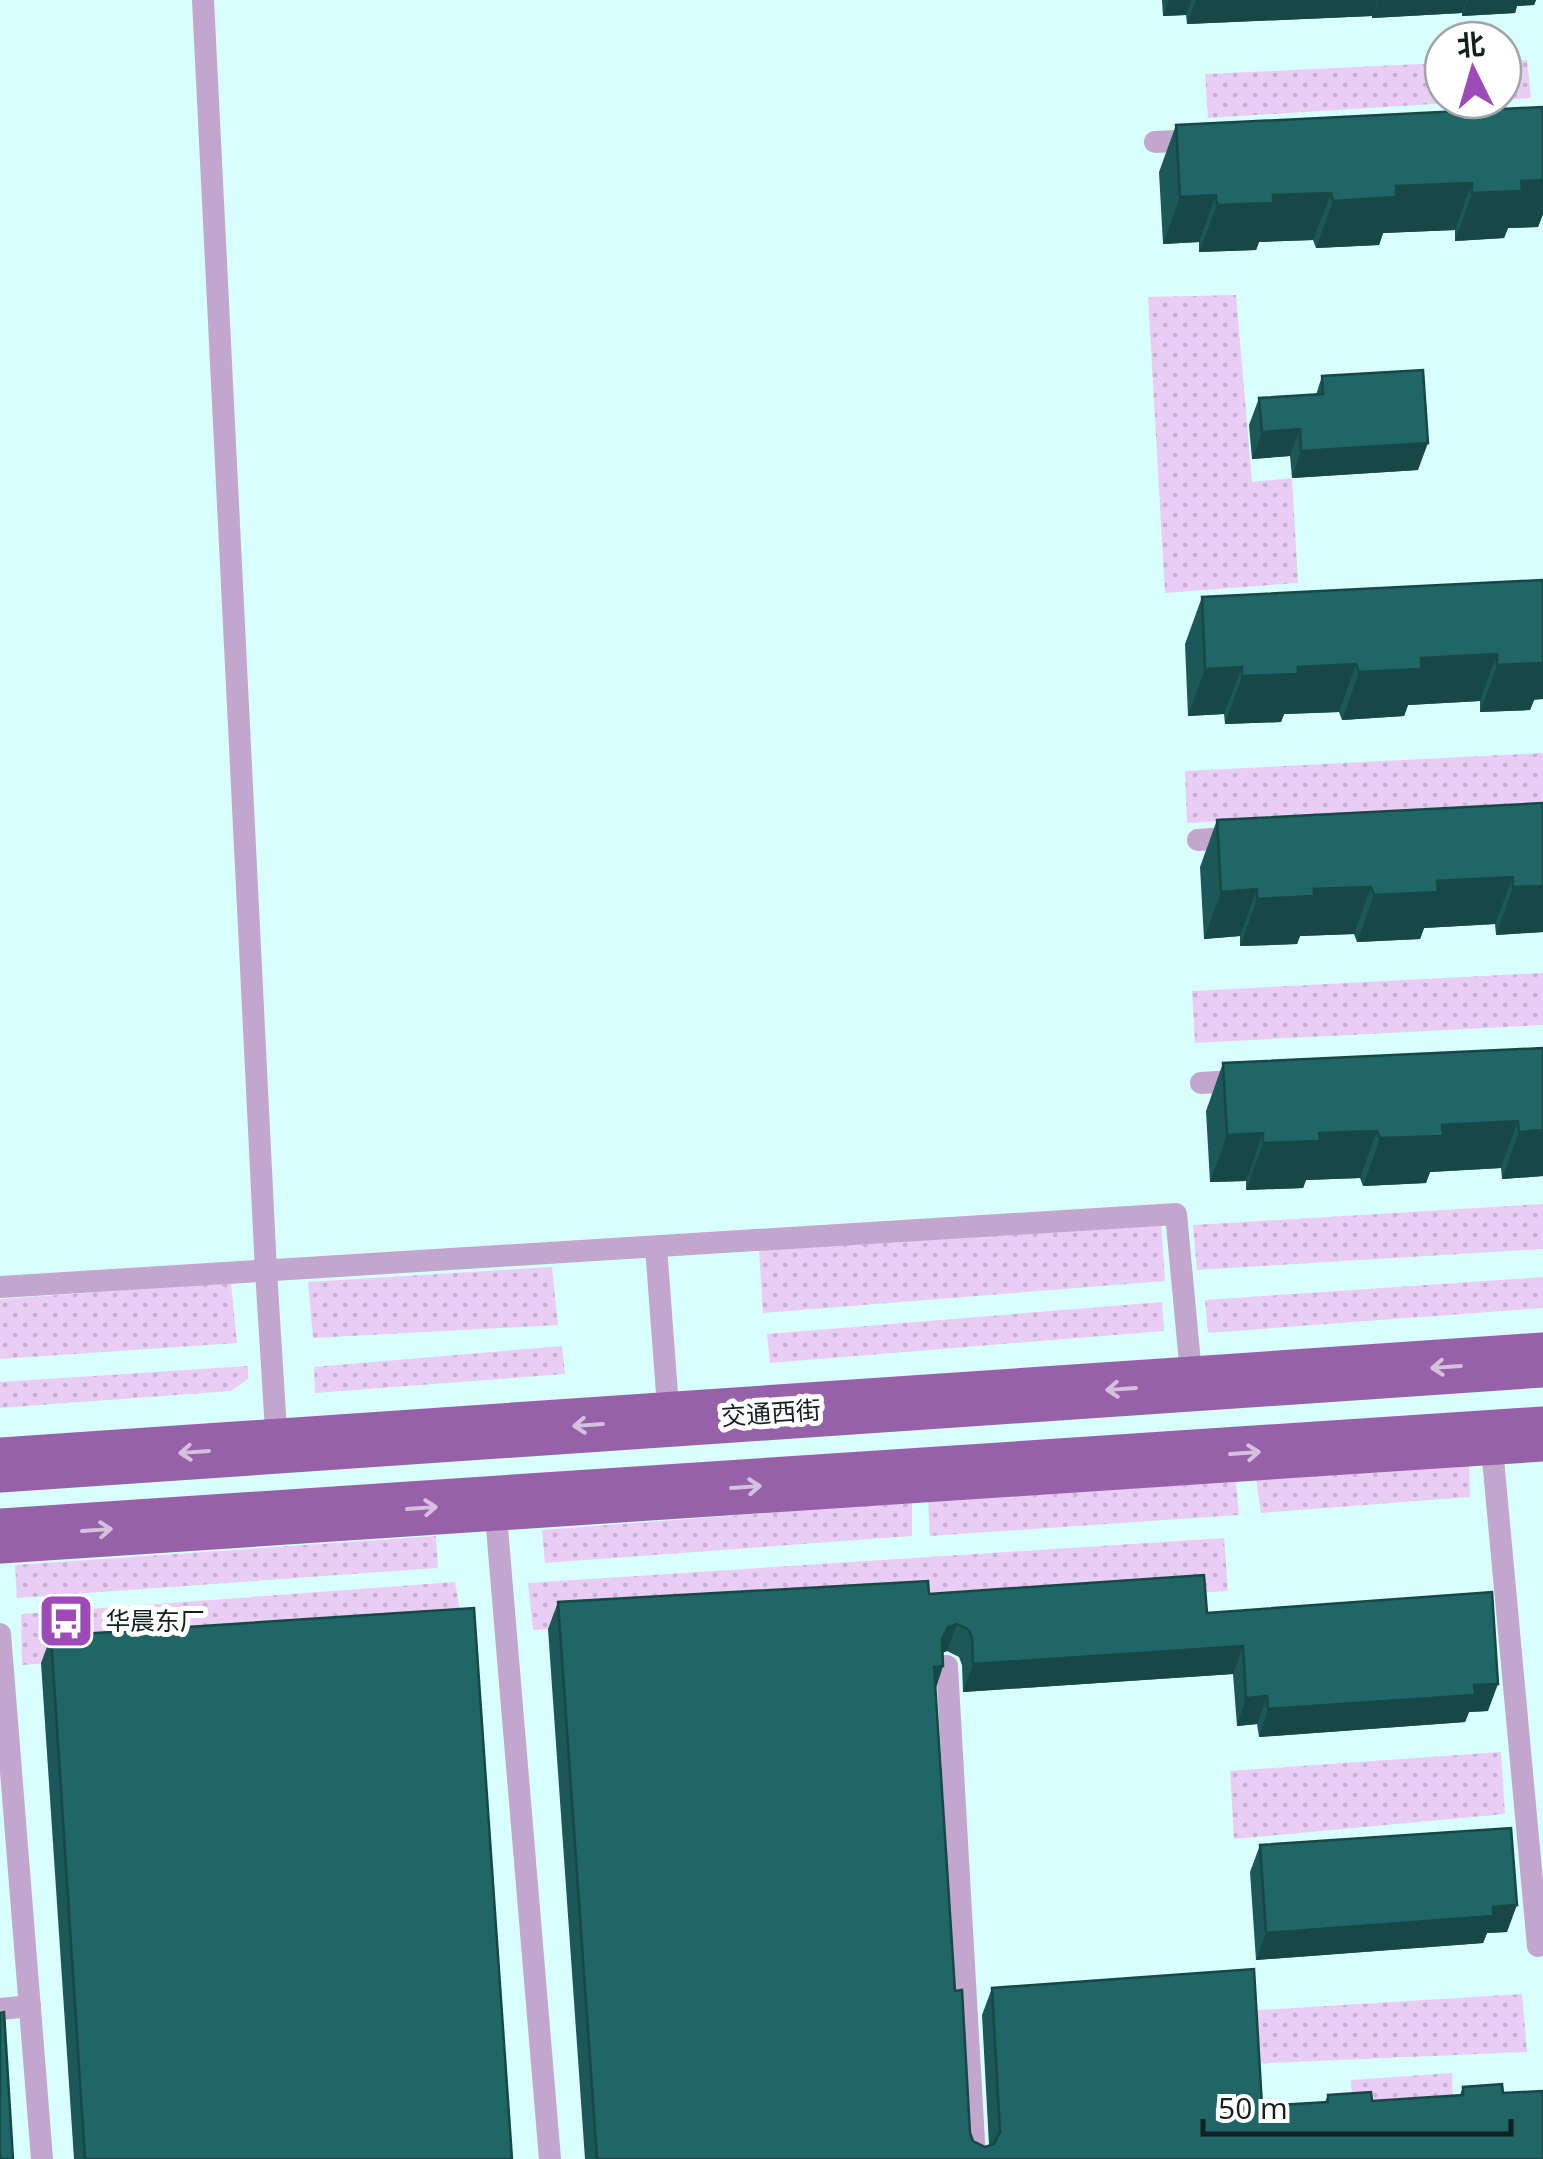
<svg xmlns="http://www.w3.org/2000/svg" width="1543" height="2159" font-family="'Open Sans','Noto Sans SC',sans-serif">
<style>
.garden{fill:url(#garden-dots)}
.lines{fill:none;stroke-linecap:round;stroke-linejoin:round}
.service{stroke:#c3a6ce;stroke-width:22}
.primary{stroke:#9761a9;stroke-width:55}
.wall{fill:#1c5858}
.shaded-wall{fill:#174747}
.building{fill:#216666;stroke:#174747;stroke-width:2.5}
.oneway{stroke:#d5c0dd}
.labels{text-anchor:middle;stroke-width:10;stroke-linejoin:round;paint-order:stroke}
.street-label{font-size:25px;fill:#122020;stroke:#fff}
.poi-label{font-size:25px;fill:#122020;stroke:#fff;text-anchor:start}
</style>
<defs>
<pattern id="garden-dots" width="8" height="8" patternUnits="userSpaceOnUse" patternTransform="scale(2.5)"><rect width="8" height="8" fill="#eacdf5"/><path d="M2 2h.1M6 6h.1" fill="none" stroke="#c8b0d2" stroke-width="1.8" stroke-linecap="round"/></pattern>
</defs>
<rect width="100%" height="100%" fill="#d8fffe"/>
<g class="garden">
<path d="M1527,60L1531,98L1503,100V61Z"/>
<path d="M1443,63V100H1496L1208,118L1205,74Z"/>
<path d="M1236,295L1252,482L1292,478L1298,583L1165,593L1148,297Z"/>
<path d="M1543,753V805L1187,823L1185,771Z"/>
<path d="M1543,973V1025L1195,1043L1192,991Z"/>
<path d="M1543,1204V1249L1197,1270L1193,1225Z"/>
<path d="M1161,1222L1165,1281L763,1313L759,1250Z"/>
<path d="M552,1267L558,1325L313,1338L308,1282Z"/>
<path d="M1543,1277V1308L1208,1333L1205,1300Z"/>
<path d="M231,1283L237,1343L0,1359V1299Z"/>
<path d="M1162,1302L1164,1331L770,1363L767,1334Z"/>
<path d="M562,1346L565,1374L315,1393L314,1367Z"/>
<path d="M248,1366V1379L231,1391L0,1408V1382Z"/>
<path d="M1469,1462L1470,1497L1261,1513L1256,1479Z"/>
<path d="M1236,1482L1239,1515L930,1536L928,1501Z"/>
<path d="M912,1502V1536L545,1563L542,1530Z"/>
<path d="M436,1536L438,1568L17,1598L15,1565Z"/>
<path d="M1224,1538L1228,1591L533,1630L528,1583Z"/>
<path d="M455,1582L464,1635L22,1665L21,1614Z"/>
<path d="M1501,1752L1505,1814L1234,1839L1230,1771Z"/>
<path d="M1522,1994L1527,2052L1249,2064L1245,2011Z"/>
<path d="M1452,2073L1453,2104L1353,2111L1351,2080Z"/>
</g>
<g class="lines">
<g class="service">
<path d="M203,0L266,1271L277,1446"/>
<path d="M1155,142L1201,140"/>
<path d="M1198,840L1239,837"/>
<path d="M1201,1083L1247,1080"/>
<path d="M656,1247L669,1420"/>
<path d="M0,1287L1176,1214L1192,1384"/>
<path d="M1491,1437L1538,1946"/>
<path d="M495,1504L550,2159"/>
<path d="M0,1634L42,2159"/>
<path d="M947,1666L975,2159"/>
<path d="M0,2009L30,2006"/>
</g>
<g class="primary">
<path d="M0,1465L1543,1360"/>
<path d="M0,1536L1543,1434"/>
</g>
</g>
<g class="wall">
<path d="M1162,0H1536L1534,5L1517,6L1515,13L1462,16V13L1372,18V16L1187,24L1186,15L1163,16Z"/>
<path d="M1543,107V214L1538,227L1508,228L1504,238L1455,241V230L1383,233L1379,245L1316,248L1313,240L1259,242L1256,250L1199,252V242L1163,244L1159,172L1176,125Z"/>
<path d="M1322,376L1418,470L1292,478L1290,456L1252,459L1249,425L1259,398L1316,395Z"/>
<path d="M1543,580L1534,700L1530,710L1480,712V701L1408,705L1404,716L1342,720L1339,712L1284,714L1281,722L1225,724L1224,714L1188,716L1185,644L1202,597Z"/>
<path d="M1543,803V932L1496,935L1495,924L1424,928L1420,939L1357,942L1354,934L1300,936L1297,944L1240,946V936L1204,939L1200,867L1217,820Z"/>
<path d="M1543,1048V1176L1502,1179L1501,1168L1430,1172L1426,1183L1363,1186L1360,1178L1306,1180L1303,1188L1246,1190V1181L1210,1182L1206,1111L1223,1063Z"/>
<path d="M929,1594L1207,1613L1488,1711L1469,1712L1465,1722L1259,1737L1257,1724L1237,1726L1233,1674L963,1692L962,1665L959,1657L947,1651L943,1653V1666L935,1689L955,1991L970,2133L973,2141L985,2147L989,2145L982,2015L992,1988L1262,2106L1325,2102L1328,2095L1372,2101L1460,2095L1463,2087L1503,2093L1543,2159H585L548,1629L558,1602Z"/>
<path d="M51,1636L512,2159H74L41,1663Z"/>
<path d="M1260,1845L1507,1932L1487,1933L1483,1943L1256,1960L1250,1872Z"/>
</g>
<g class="shaded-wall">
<path d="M1169,0H1192L1186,15L1163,16Z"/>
<path d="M1196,0H1378L1372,16L1187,24Z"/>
<path d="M1379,0H1467L1462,13L1372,18Z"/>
<path d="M1468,0H1536L1534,5L1517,6L1515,13L1462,16Z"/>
<path d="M1543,180V214L1538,227L1508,228L1504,238L1455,241L1472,193L1521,181Z"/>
<path d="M1472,183L1455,230L1383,233L1379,245L1316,248L1333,201L1396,186Z"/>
<path d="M1331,193L1313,240L1259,242L1256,250L1199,252L1217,205L1273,195Z"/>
<path d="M1216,195L1199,242L1163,244L1180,197Z"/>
<path d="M1300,429L1290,456L1252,459L1262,432Z"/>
<path d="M1428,443L1418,470L1292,478L1301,451Z"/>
<path d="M1497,654L1480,701L1408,705L1404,716L1342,720L1359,672L1421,658Z"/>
<path d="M1543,662V699L1534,700L1530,710L1480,712L1497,665Z"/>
<path d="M1356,664L1339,712L1284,714L1281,722L1225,724L1242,676L1298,667Z"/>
<path d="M1242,667L1224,714L1188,716L1205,669Z"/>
<path d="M1513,877L1495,924L1424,928L1420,939L1357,942L1374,895L1437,881Z"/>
<path d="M1543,886V932L1496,935L1513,887Z"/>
<path d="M1371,887L1354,934L1300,936L1297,944L1240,946L1257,899L1314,889Z"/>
<path d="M1257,889L1240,936L1204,939L1221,892Z"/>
<path d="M1518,1121L1501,1168L1430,1172L1426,1183L1363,1186L1380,1138L1442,1125Z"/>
<path d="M1543,1130V1176L1502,1179L1519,1132Z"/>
<path d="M1377,1131L1360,1178L1306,1180L1303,1188L1246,1190L1263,1143L1319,1133Z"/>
<path d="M1263,1133L1246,1181L1210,1182L1227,1135Z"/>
<path d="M957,1624L947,1651L938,1654L942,1639L948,1627Z"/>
<path d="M1243,1646L1233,1674L963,1692L973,1664Z"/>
<path d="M943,1666L934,1694V1667Z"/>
<path d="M1498,1684L1488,1711L1469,1712L1465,1722L1259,1737L1268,1709L1474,1685Z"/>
<path d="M1267,1696L1257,1724L1237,1726L1246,1698Z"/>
<path d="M1517,1905L1507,1932L1487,1933L1483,1943L1256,1960L1266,1933Z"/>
</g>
<g class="building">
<path d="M1543,107V180L1521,181L1522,191L1472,193V183L1396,186V197L1333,201L1331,193L1273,195V203L1217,205L1216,195L1180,197L1176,125Z"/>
<path d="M1423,370L1428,443L1301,451L1300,429L1262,432L1259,398L1323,394L1322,376Z"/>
<path d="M1543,580V663L1497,665V654L1421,658V669L1359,672L1356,664L1298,667V674L1242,676V667L1205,669L1202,597Z"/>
<path d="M1543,803V886L1513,887V877L1437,881L1438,892L1374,895L1371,887L1314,889V896L1257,899V889L1221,892L1217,820Z"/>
<path d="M1543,1048V1130L1519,1132L1518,1121L1442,1125L1443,1136L1380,1138L1377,1131L1319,1133L1320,1141L1263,1143V1133L1227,1135L1223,1063Z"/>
<path d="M1204,1575L1207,1613L1492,1592L1498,1684L1474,1685L1475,1695L1268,1709L1267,1696L1246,1698L1243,1646L973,1664L972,1638L969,1630L957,1624L948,1627L942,1639L943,1666L934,1667L955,1991L962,1990L970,2133L973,2141L985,2147L994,2144L1000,2132L992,1988L1254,1969L1262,2106L1328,2102V2095L1371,2092L1372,2101L1463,2095V2087L1502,2084L1503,2093L1543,2091V2159H597L558,1602L928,1581L929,1594Z"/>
<path d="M474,1608L512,2159H85L51,1636Z"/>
<path d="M1511,1828L1517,1905L1493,1907V1916L1266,1933L1260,1845Z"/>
<path d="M4,2012L13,2159H0V2013Z"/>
</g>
<defs><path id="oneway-shaft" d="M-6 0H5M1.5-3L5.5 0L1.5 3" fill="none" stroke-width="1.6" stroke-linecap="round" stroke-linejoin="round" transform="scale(2.5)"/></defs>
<g class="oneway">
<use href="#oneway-shaft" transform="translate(1446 1367) rotate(176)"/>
<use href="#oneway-shaft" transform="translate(1121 1389) rotate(176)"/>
<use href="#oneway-shaft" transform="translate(588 1425) rotate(176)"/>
<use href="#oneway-shaft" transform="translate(194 1452) rotate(176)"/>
<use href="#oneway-shaft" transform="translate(1245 1453) rotate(-4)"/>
<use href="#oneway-shaft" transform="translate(746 1487) rotate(-4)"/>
<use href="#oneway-shaft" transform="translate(422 1508) rotate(-4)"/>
<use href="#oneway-shaft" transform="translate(97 1530) rotate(-4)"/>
</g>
<defs>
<g id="bus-square" transform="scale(2.875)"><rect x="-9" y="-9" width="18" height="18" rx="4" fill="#9e4bb9" stroke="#fff"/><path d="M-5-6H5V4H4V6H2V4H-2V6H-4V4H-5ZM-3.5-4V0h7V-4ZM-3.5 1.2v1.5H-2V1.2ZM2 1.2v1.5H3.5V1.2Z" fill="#fff"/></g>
</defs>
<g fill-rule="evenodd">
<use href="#bus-square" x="66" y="1621"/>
</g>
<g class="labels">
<g class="street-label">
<text transform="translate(771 1413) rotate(-4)" y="9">交通西街</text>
</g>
<g class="poi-label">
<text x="105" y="1630">华晨东厂</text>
</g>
</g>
<g transform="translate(1473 70) rotate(355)"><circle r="48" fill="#ffffff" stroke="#a0a6a6" stroke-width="2.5"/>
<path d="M0-8L18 38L0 25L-18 38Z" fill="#9e4bb9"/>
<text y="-15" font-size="28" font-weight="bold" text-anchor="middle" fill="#122020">北</text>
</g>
<path d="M1203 2119v15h308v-15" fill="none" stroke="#122020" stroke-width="5"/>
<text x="1218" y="2119" font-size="30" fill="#122020" stroke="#ffffff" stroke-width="8" paint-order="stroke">50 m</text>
</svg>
